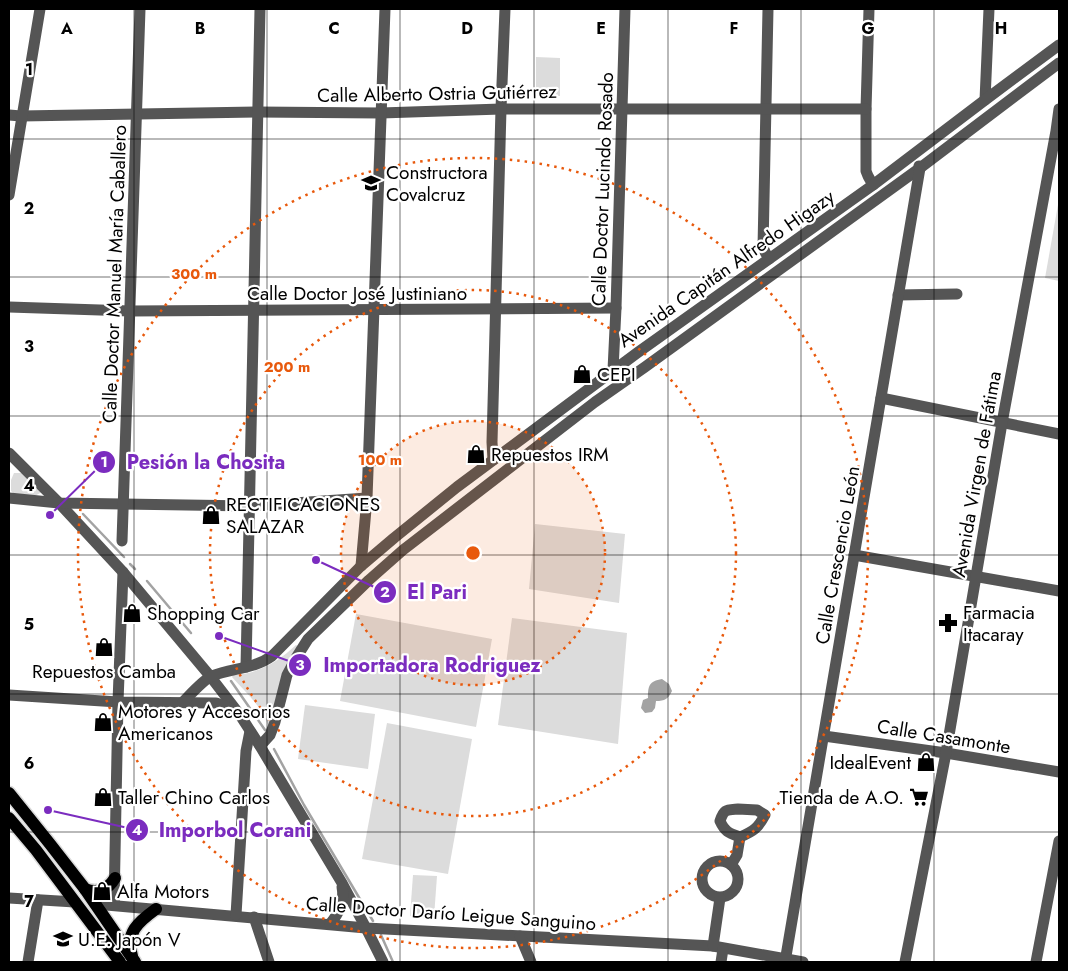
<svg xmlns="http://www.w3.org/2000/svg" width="1068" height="971" font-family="Jost,sans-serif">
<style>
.green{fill:#dcdcdc}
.water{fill:#a3a3a3}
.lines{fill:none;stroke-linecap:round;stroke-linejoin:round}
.stream{stroke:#a3a3a3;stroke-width:2.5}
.major-casing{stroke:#dbdbdb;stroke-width:15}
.minor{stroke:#555;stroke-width:11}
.major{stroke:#000;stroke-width:12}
.grid{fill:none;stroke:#000;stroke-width:1;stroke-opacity:0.55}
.ring{fill:none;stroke:#e8590c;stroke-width:2.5;stroke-dasharray:2.5 5}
.labels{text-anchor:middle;stroke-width:4.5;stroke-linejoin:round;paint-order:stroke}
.street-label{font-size:19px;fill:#000;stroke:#fff}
.poi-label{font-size:19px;fill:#000;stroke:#fff;text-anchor:start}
.grid-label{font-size:16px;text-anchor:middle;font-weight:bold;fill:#000;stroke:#fff;stroke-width:4.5;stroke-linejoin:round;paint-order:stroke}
.centre{fill:#e8590c;stroke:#fff;stroke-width:2.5}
.ring-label{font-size:15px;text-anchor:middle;font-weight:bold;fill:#e8590c;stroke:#fff;stroke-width:4.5;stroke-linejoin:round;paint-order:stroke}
.leader{fill:none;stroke:#7b2cbf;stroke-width:2}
.callout-dot{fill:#7b2cbf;stroke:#fff;stroke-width:2}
.mark-label{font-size:15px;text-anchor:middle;font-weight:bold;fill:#fff}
.callout-label{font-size:20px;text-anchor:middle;font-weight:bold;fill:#7b2cbf;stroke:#fff;stroke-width:4.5;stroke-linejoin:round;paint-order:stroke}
</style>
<rect width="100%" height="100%" fill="#fff"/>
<g class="green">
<path d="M536,57L560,58V96H536Z"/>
<path d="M1059,199V281L1045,278Z"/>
<path d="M14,473H23L42,492L33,497L16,496L11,491V480Z"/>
<path d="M535,524L625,534L619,603L529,589Z"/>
<path d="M356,614L492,639L476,727L340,701Z"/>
<path d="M512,618L627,633L618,744L498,725Z"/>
<path d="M296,645L299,647L273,715L268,726C263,707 245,692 232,677L233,675C258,674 278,662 296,645Z"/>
<path d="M305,705L375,714L368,769L298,759Z"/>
<path d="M387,723L472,739L448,874L362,859Z"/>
<path d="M413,875L437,876L434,917L410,916Z"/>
</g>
<path class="water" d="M662,679L669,684L672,691C668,699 665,701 656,701L655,708L652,712L645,713L641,708L643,700L648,698C648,686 649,681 662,679Z"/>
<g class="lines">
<g class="stream">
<path d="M83,514L124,557"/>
<path d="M130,564L135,569"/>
<path d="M147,581L191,633"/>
<path d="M231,681L265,730"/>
<path d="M274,749L304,805L373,921"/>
<path d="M381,935L393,962"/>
</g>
<g class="major-casing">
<g id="major">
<path d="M9,793L50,844L85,889L135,962"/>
<path d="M9,818L36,850L120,962"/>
<path d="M85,889C98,894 108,890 115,878"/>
<path d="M132,956C125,933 138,922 156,909"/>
</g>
</g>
<g class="minor">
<path d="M768,9L763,247L765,252L769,259"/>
<path d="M869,9L866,109V171L868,176L873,185"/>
<path d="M985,100L989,9"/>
<path d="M9,115L21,116L257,112L381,113L501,109H866"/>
<path d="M9,195L40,9"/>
<path d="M898,295L957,294"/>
<path d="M9,307L130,311L616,308"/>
<path d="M613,370L616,308L625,9"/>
<path d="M881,398L1059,434"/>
<path d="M9,453L59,503L123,572L210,676L240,715L260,746L342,883L366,928L383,962"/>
<path d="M493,460L492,442L501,109L505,9"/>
<path d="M9,498L59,503L250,506L367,498"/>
<path d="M122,541L140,9"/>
<path d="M854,555L1059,591"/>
<path d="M361,566L367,498L385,9"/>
<path d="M246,667L260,9"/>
<path d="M9,695L118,702L216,703L227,707L235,712"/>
<path d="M183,702C189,696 204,679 212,676C232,668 254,669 272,656L361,566L394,538L457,487L637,353L873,185L985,100L1059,45"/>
<path d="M824,736L946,753L1059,772"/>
<path d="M260,746L270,735L275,722L287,675L296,658L308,639L369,580L403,550L595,402L645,367L920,168L1059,63"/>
<path d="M738,809L757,810L765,815C758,828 754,831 740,837C729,833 725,832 720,821C724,809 726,810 738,809Z"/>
<circle cx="720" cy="879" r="18"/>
<path d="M731,865L737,855L740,837"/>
<path d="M9,898L75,902"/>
<path d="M95,904L366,928L713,946L803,962"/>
<path d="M114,905L118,702L123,572"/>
<path d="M236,915L246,751L250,731"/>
<path d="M254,917L269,962"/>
<path d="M330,924C339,913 345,902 342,887"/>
<path d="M520,936L531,962"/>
<path d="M713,946L720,898"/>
<path d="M28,962L38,900"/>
<path d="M721,962L723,949"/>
<path d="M785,962L920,168L919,166"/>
<path d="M905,962L946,753L1002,423L1056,131L1059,109"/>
<path d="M1036,962L1059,841"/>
</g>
<use href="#major" class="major"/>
</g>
<path class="grid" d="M134,9V962M267,9V962M400,9V962M534,9V962M668,9V962M801,9V962M934,9V962M9,139H1059M9,277H1059M9,416H1059M9,555H1059M9,694H1059M9,832H1059"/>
<circle cx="473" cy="553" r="132" fill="#e8590c" fill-opacity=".12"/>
<g class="ring">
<circle cx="473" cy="553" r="132"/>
<circle cx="473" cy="553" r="263"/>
<circle cx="473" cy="553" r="395"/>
</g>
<defs>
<g id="school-bare" transform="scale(1.5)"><path d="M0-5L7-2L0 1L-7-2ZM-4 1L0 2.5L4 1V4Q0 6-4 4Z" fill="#000" stroke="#fff" stroke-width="2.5" paint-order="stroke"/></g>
<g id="shop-bare" transform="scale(1.5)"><path d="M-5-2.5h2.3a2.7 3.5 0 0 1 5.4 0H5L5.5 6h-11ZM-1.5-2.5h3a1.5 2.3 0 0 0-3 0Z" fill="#000" stroke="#fff" stroke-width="2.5" paint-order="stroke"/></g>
<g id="pharmacy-bare" transform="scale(1.5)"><path d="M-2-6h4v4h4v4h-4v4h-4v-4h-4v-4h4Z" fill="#000" stroke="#fff" stroke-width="2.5" paint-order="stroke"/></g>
<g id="supermarket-bare" transform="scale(1.5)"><path d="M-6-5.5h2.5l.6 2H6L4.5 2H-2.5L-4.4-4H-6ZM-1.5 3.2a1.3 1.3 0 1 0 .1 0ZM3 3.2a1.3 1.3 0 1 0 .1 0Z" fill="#000" stroke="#fff" stroke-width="2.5" paint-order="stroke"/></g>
</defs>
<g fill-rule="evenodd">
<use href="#school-bare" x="371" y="183"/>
<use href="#shop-bare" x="582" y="374"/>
<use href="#shop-bare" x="476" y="454"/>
<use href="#shop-bare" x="211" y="515"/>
<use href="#shop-bare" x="132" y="613"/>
<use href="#pharmacy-bare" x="948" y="623"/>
<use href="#shop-bare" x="104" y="647"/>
<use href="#shop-bare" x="103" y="722"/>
<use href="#shop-bare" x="926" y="762"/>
<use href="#shop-bare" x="103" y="797"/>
<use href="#supermarket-bare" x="919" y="797"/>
<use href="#shop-bare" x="102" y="891"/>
<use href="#school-bare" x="63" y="939"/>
</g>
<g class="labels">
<g class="street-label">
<text transform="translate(437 93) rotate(-1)" y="7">Calle Alberto Ostria Gutiérrez</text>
<text transform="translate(602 189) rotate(-88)" y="7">Calle Doctor Lucindo Rosado</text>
<text transform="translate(726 268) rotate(-35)" y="7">Avenida Capitán Alfredo Higazy</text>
<text transform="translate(114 274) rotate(-88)" y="7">Calle Doctor Manuel María Caballero</text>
<text x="357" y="300">Calle Doctor José Justiniano</text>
<text transform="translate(976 474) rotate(-80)" y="7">Avenida Virgen de Fátima</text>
<text transform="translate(837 555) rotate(-80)" y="7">Calle Crescencio León</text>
<text transform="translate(944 736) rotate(9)" y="7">Calle Casamonte</text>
<text transform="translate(451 913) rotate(4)" y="7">Calle Doctor Darío Leigue Sanguino</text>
</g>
<g class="poi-label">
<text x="386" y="179">Constructora<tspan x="386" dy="22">Covalcruz</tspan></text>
<text x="597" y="381">CEPI</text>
<text x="491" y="461">Repuestos IRM</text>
<text x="226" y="511">RECTIFICACIONES<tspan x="226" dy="22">SALAZAR</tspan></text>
<text x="963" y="619">Farmacia<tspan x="963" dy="22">Itacaray</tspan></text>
<text x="147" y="620">Shopping Car</text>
<text x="104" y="678" text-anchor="middle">Repuestos Camba</text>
<text x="118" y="718">Motores y Accesorios<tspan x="118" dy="22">Americanos</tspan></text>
<text x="911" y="769" text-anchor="end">IdealEvent</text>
<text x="118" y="804">Taller Chino Carlos</text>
<text x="904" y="804" text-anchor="end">Tienda de A.O.</text>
<text x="117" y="898">Alfa Motors</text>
<text x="78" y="946">U.E. Japón V</text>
</g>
</g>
<g class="grid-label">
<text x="67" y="34">A</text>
<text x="200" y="34">B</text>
<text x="334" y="34">C</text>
<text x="467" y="34">D</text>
<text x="601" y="34">E</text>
<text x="734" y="34">F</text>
<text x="868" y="34">G</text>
<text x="1001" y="34">H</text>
<text x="29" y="75">1</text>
<text x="29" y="214">2</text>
<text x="29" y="352">3</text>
<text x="29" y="491">4</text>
<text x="29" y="630">5</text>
<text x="29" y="769">6</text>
<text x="29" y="907">7</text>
</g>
<circle cx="473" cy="553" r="8" class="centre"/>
<g class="ring-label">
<text x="194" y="279">300 m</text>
<text x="287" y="372">200 m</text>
<text x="380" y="465">100 m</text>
</g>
<path class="leader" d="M50 515L104 462M316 560L385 592M219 636L300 665M48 810L137 830"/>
<g class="callout-dot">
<circle cx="50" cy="515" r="5"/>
<circle cx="316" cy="560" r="5"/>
<circle cx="219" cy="636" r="5"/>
<circle cx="48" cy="810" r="5"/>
<circle cx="104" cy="462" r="12"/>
<circle cx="385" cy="592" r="12"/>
<circle cx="300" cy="665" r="12"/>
<circle cx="137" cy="830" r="12"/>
</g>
<g class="mark-label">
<text x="104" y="467">1</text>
<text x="385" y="597">2</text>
<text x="300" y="670">3</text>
<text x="137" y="835">4</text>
</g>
<g class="callout-label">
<text x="206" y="469">Pesión la Chosita</text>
<text x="437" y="599">El Pari</text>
<text x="432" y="672">Importadora Rodriguez</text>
<text x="235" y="837">Imporbol Corani</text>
</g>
<rect width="1068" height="971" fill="none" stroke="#000000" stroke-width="20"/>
</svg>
